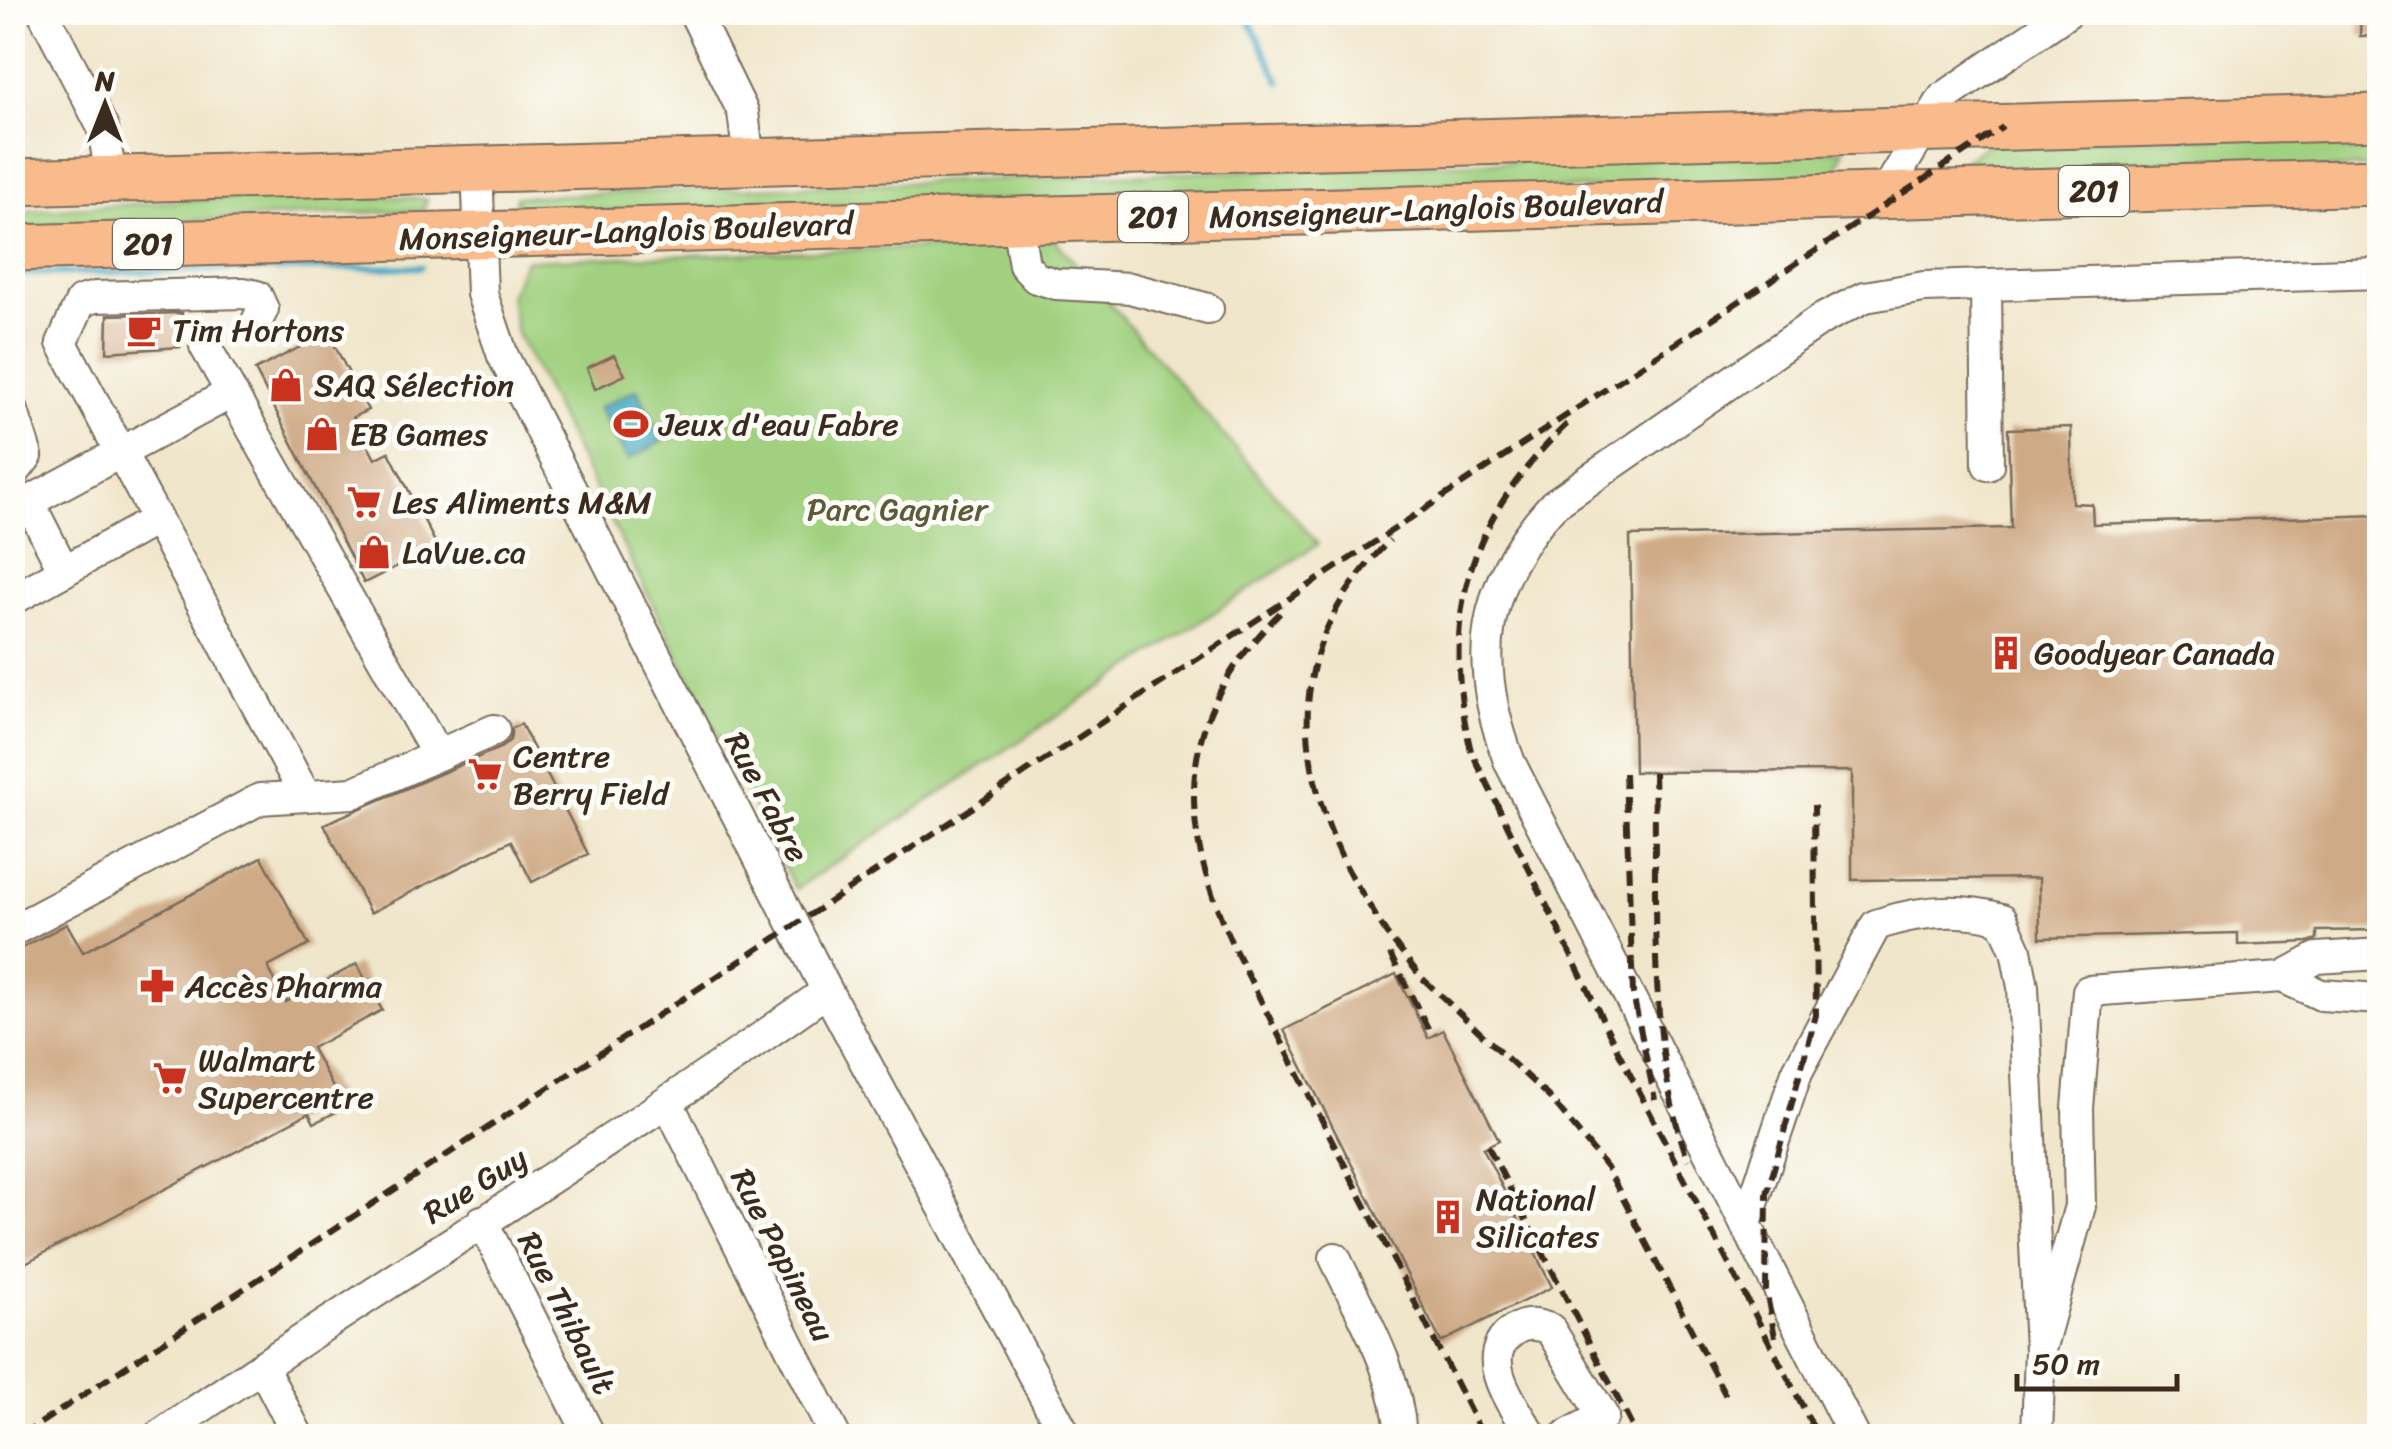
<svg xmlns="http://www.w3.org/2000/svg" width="2392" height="1449" font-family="Sriracha,sans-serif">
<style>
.green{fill:#a1d180;stroke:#6e7e4f;stroke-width:2.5}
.water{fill:#43a8c3;stroke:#3f6970;stroke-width:2.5}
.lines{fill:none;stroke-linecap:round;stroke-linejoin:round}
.stream{stroke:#43a8c3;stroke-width:6}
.building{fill:#cfaa86}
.minor-casing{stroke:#7a6c5b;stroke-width:34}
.highway-casing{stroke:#7a6c5b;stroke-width:49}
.minor{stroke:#fff;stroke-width:30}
.highway{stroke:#fabb8c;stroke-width:45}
.rail{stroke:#3b2a1e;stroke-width:6;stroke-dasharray:15 8;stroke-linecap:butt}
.labels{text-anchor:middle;stroke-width:10;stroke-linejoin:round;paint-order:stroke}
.shield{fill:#fdfcf7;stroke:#75695f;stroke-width:2.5}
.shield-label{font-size:30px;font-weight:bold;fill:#3b2a1e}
.street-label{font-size:32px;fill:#3b2a1e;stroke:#fdfcf7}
.poi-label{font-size:32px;fill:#3b2a1e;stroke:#fdfcf7;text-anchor:start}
.park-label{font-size:32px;fill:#5a5c3b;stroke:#fdfcf7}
</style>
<rect width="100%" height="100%" fill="#fdfcf7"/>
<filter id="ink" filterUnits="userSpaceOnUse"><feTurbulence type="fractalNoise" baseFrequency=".01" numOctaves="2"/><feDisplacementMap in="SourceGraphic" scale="20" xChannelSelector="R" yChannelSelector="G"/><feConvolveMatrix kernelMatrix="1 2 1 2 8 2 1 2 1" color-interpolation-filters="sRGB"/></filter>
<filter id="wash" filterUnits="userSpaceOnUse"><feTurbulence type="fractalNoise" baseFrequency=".0048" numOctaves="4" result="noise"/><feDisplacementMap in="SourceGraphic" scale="40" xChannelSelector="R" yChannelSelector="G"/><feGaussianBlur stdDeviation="2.25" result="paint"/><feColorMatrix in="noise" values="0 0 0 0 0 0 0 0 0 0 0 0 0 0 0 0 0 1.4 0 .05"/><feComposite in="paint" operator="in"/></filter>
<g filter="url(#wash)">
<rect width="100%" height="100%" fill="#f0e6cb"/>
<g class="green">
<path d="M2379,134V167L1936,179L1992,142Z"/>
<path d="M1844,150L1834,182L612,211L515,208L516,197L556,195Z"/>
<path d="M315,192L427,199L423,210L13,229L12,212Z"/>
<path d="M1048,232L1318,544L795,889L516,331L510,296L525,260L986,246Z"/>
</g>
<path class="water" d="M637,389L663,441L628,460L598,408Z"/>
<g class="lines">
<g class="stream">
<path d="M1245,12L1280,82"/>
<path d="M12,274L421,267"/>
</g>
</g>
<g id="blocks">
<g class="building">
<path d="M2361,12H2380V36H2360Z"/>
<path d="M182,313L180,347L107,352L108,315Z"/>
<path d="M328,333L368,410L353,417L375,459L389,452L437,546L364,583L255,370Z"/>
<path d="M614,355L625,375L595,389L587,368Z"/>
<path d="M2071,427L2072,503L2092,504L2093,524L2380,515V930L2317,931V939L2308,942L2238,945V933L2040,938L2039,878L1852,880V771L1634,772L1630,536L2011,528L2008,429Z"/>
<path d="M521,724L588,854L532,882L511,841L370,913L324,824L502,747L510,740L512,728Z"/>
<path d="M262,857L309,945L268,967L286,1002L357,964L382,1010L312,1048L344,1108L314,1123L309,1113L12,1270V953L67,924L83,952Z"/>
<path d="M1396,974L1428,1038L1443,1030L1499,1140L1483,1148L1552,1287L1441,1342L1284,1030Z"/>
</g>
</g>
</g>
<g filter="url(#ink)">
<use href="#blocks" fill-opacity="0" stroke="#7a6c5b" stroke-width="2.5"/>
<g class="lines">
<g class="minor-casing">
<g id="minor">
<path d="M43,12L103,128L111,178"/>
<path d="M694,12L743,112L749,161"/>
<path d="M477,168L482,294L503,356L827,991L1066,1436"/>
<path d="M1883,197L1943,98L2068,12"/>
<path d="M1017,221L1024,265L1036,278L1056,284L1130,288L1208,309"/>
<path d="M1986,285L1988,465"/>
<path d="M257,321L263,309L257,296L244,293L95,297L81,301L62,343L305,795"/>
<path d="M205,346L437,754"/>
<path d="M12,408L27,456L12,475"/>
<path d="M29,502L64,571"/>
<path d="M12,511L231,393"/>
<path d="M12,600L157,519"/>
<path d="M12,931L260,799L353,793L494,730"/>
<path d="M2282,977L2321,995L2380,999"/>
<path d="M669,1105L835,1436"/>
<path d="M482,1221L590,1436"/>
<path d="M1746,1224L1797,1072L1876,925C1917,911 1960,907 2002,919L2016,950L2023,987L2040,1350"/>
<path d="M1335,1258C1363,1317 1397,1371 1401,1436"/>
<path d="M262,1366L298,1436"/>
<path d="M159,1436C379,1284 609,1148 827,991"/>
<path d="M1532,1436C1515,1408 1474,1357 1513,1331C1525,1322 1536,1324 1550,1329L1603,1416L1566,1436"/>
<path d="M1854,1436L1510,763C1471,662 1480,585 1553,505L1822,319L1865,297L1924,287L2380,273"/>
<path d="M2037,1436L2040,1350L2080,1206L2078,1108L2088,991L2282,977L2317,958L2380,954"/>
</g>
</g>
<g class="highway-casing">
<g id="highway">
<path d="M12,182L2380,117"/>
<path d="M12,248L2380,182"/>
</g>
</g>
<use href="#minor" class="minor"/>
<use href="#highway" class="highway"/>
<g class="rail">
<path d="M1567,424C1468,519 1439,617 1471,751L1618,1051L1818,1436"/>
<path d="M1280,613C1174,718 1175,820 1234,948L1483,1436"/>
<path d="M1654,772C1658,897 1645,1042 1688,1160"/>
<path d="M1625,773L1633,994L1655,1100"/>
<path d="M1345,865L1386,933L1422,978L1551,1099L1607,1168L1728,1400"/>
<path d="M1352,878C1289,755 1286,643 1390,540"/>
<path d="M1390,954L1432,1036"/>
<path d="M1488,1146L1637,1436"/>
<path d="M1775,1337L1766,1290L1767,1194L1816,1015L1814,805"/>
<path d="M21,1436L2003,127"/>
</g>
</g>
</g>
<defs>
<g id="cafe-bare" transform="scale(2.7)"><path d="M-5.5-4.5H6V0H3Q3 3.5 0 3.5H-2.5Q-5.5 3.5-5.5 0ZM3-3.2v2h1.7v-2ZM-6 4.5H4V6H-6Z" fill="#c8321e" stroke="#fdfcf7" stroke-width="2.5" paint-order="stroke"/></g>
<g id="shop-bare" transform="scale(2.7)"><path d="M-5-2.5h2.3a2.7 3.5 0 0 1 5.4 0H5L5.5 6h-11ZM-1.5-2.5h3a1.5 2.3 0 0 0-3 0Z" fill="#c8321e" stroke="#fdfcf7" stroke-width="2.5" paint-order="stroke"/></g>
<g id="stadium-bare" transform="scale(2.7)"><path d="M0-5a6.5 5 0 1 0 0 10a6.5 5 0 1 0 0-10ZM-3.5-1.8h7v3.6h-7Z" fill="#c8321e" stroke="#fdfcf7" stroke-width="2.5" paint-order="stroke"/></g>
<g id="supermarket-bare" transform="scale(2.7)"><path d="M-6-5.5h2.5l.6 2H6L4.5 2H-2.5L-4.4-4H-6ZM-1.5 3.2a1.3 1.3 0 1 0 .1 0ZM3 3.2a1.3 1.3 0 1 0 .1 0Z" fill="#c8321e" stroke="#fdfcf7" stroke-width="2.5" paint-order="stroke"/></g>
<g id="building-bare" transform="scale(2.7)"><path d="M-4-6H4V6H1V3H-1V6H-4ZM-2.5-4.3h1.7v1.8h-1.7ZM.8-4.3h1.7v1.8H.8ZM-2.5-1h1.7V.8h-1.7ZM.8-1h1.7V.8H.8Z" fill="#c8321e" stroke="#fdfcf7" stroke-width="2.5" paint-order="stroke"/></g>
<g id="pharmacy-bare" transform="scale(2.7)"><path d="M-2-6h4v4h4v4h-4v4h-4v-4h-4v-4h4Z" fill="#c8321e" stroke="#fdfcf7" stroke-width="2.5" paint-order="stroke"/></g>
</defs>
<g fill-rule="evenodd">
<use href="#cafe-bare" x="144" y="330"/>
<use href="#shop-bare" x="286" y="385"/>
<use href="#stadium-bare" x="631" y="424"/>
<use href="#shop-bare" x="322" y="434"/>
<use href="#supermarket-bare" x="364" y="502"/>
<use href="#shop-bare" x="374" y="552"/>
<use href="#building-bare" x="2006" y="653"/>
<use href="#supermarket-bare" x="485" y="774"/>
<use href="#pharmacy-bare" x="157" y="986"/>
<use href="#supermarket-bare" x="170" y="1078"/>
<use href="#building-bare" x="1448" y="1217"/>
</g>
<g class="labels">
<g class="shield">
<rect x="2059" y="166" width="70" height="50" rx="8"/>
<rect x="1118" y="192" width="70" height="50" rx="8"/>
<rect x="113" y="219" width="70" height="50" rx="8"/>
</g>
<g class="shield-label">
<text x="2094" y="201">201</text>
<text x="1153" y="227">201</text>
<text x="148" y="254">201</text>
</g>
<g class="street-label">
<text transform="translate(1436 209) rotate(-2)" y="11">Monseigneur-Langlois Boulevard</text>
<text transform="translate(626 231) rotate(-2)" y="11">Monseigneur-Langlois Boulevard</text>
<text transform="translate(767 797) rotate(62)" y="11">Rue Fabre</text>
<text transform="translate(475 1185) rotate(-32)" y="11">Rue Guy</text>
<text transform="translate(783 1255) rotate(63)" y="11">Rue Papineau</text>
<text transform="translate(567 1313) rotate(63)" y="11">Rue Thibault</text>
</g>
<g class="poi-label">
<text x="172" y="341">Tim Hortons</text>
<text x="314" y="396">SAQ Sélection</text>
<text x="659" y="435">Jeux d'eau Fabre</text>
<text x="350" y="445">EB Games</text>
<text x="392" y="513">Les Aliments M&amp;M</text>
<text x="402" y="563">LaVue.ca</text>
<text x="2034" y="664">Goodyear Canada</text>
<text x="513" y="767">Centre<tspan x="513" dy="37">Berry Field</tspan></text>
<text x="185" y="997">Accès Pharma</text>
<text x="198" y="1071">Walmart<tspan x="198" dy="37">Supercentre</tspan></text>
<text x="1476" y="1210">National<tspan x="1476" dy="37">Silicates</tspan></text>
</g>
<g class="park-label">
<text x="897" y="520">Parc Gagnier</text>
</g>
</g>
<rect width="2392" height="1449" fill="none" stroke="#fdfcf7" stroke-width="50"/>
<g transform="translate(105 105)" stroke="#fdfcf7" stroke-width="8" paint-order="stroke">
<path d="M0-8L18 38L0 25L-18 38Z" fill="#3b2a1e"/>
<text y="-15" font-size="28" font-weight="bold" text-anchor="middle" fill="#3b2a1e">N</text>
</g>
<path d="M2017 1374v15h160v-15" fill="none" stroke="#3b2a1e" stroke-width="5"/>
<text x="2032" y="1374" font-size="30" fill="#3b2a1e" stroke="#fdfcf7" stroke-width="8" paint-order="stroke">50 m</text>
</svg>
